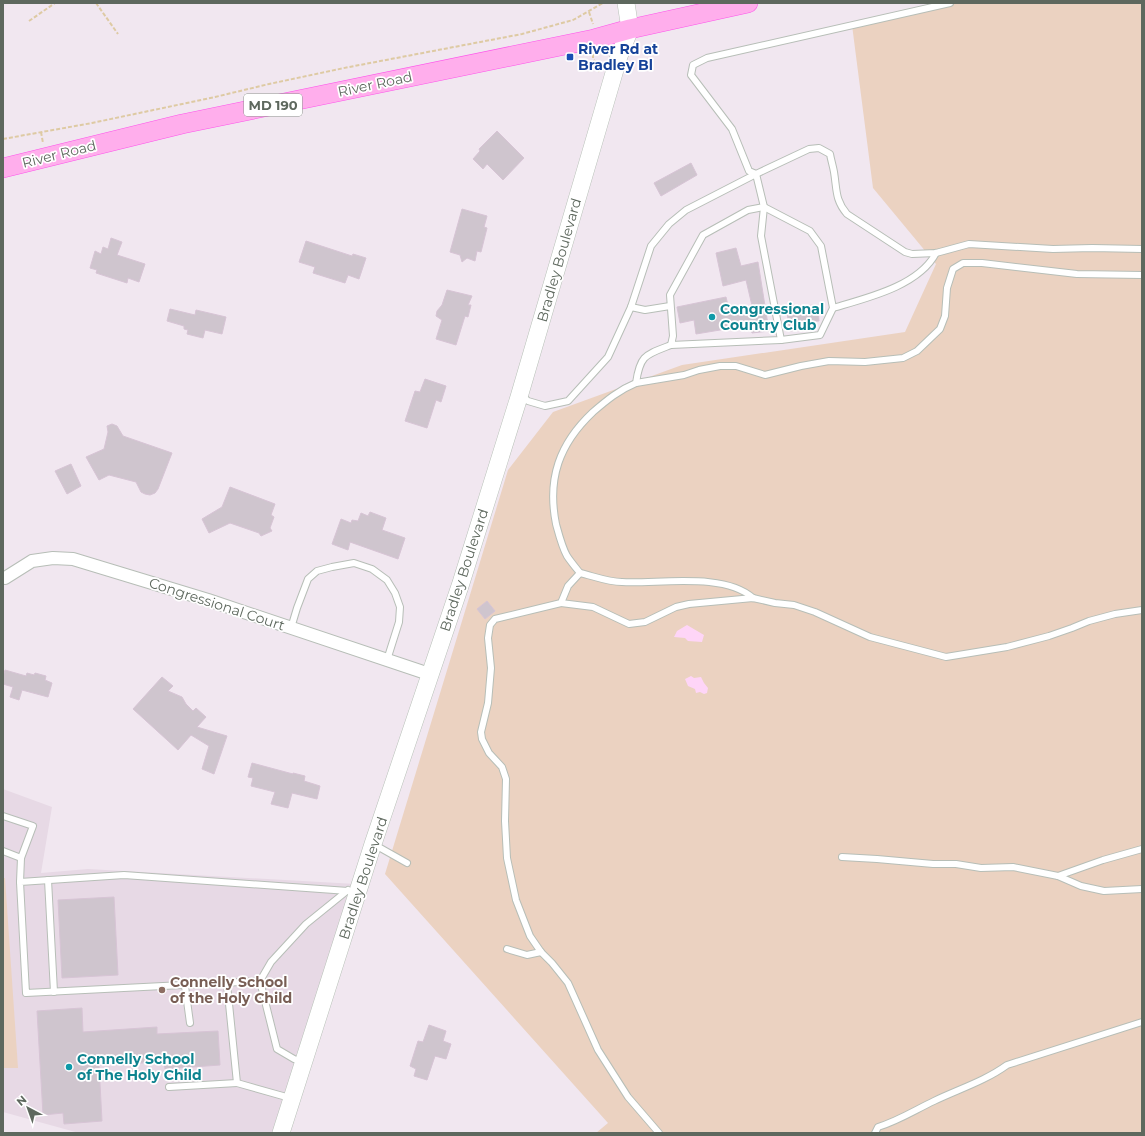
<svg xmlns="http://www.w3.org/2000/svg" width="1145" height="1136" font-family="Montserrat,sans-serif">
<style>
.education{fill:#e7d9e5}
.green{fill:#ebd2c1}
.sand{fill:#fed5f7}
.building{fill:#cfc5ce;stroke:#d7c4d5}
.lines{fill:none;stroke-linecap:round;stroke-linejoin:round}
.lane-casing{stroke:#b7beb7;stroke-width:8}
.street-casing{stroke:#b7beb7;stroke-width:14}
.secondary-casing{stroke:#b8c1b8;stroke-width:18}
.primary-casing{stroke:#fe53eb;stroke-width:20}
.path{stroke:#decaa3;stroke-width:2;stroke-dasharray:4 2;stroke-linecap:butt}
.lane{stroke:#fff;stroke-width:6}
.street{stroke:#fff;stroke-width:12}
.secondary{stroke:#fff;stroke-width:17}
.primary{stroke:#ffaeec;stroke-width:19}
.transit-dot{fill:#1a4fb4;stroke:#fff;stroke-width:1.5}
.culture-dot{fill:#0f9aa8;stroke:#fff;stroke-width:1.5}
.education-dot{fill:#8d6e63;stroke:#fff;stroke-width:1.5}
.labels{text-anchor:middle;stroke-width:3.5;stroke-linejoin:round;paint-order:stroke}
.shield{fill:#fff;stroke:#8e958e;stroke-width:1}
.shield-label{font-size:13px;font-weight:bold;fill:#5e685e}
.transit-label{font-size:14px;font-weight:bold;fill:#164399;stroke:#fff;text-anchor:start}
.street-label{font-size:14px;fill:#5e685e;stroke:#fff}
.culture-label{font-size:14px;font-weight:bold;fill:#0d838f;stroke:#fff;text-anchor:start}
.education-label{font-size:14px;font-weight:bold;fill:#785e54;stroke:#fff;text-anchor:start}
</style>
<rect width="100%" height="100%" fill="#f1e7f0"/>
<path class="education" d="M3,789L52,807L41,873L88,869L356,884L273,1133H79L3,1112Z"/>
<g class="green">
<path d="M936,3H1142V1133H596L608,1123L385,874L508,470L553,412L682,365L905,332L936,264L873,188L852,25Z"/>
<path d="M3,878H5L18,1068H3Z"/>
</g>
<g class="sand">
<path d="M687,625L704,635L702,642L688,641L685,638L674,637L677,631Z"/>
<path d="M691,676L694,678L701,677L704,683L708,688L707,693L704,694L700,692L696,693L695,689L688,686L685,679Z"/>
</g>
<g class="building">
<path d="M497,131L524,158L503,180L487,164L483,169L473,159L480,151L479,149Z"/>
<path d="M691,163L697,175L661,196L654,183Z"/>
<path d="M462,209L487,216L484,227L487,228L481,252L477,251L475,261L467,258L462,262L460,255L450,252Z"/>
<path d="M111,238L122,242L117,255L145,264L139,282L128,278L127,283L96,273L97,270L90,268L95,251L101,254L103,247L108,249Z"/>
<path d="M306,241L352,256L353,254L366,258L359,279L348,275L345,283L313,273L315,267L299,262Z"/>
<path d="M736,248L741,266L758,262L769,331L752,333L750,325L696,334L694,320L680,323L677,307L726,297L730,314L753,310L746,280L723,286L716,253Z"/>
<path d="M447,290L472,296L468,305H471L468,317L465,316L456,345L436,339L442,320L436,316L437,311L442,305Z"/>
<path d="M799,305V306L818,305L819,321L802,322L803,329L790,331L786,307Z"/>
<path d="M170,309L195,315L196,310L226,317L222,334L205,330L203,338L187,334L188,330L184,329V326L167,321Z"/>
<path d="M425,379L446,386L441,402L436,400L427,428L405,421L415,391L420,392Z"/>
<path d="M112,424L117,426L123,436L172,453L158,489L155,493L150,495L145,494L141,492L136,482L109,475L99,480L86,457L104,449L108,432L107,426Z"/>
<path d="M71,464L81,486L67,494L55,471Z"/>
<path d="M230,487L275,504L271,515L274,517L270,528L272,531L261,536L259,533L230,523L209,533L202,519L222,507Z"/>
<path d="M370,512L386,518L382,530L405,538L398,559L350,542L348,550L332,544L341,519L351,523L352,520L358,521L361,513L368,516Z"/>
<path d="M487,601L495,611L485,619L477,609Z"/>
<path d="M5,670L26,676L27,673L34,675L35,673L46,676L45,680L52,683L48,697L22,690L19,700L10,697L13,687L3,684V677Z"/>
<path d="M162,677L173,686L168,691L182,697L186,704L193,711L196,708L206,717L197,727L227,736L214,774L202,769L209,746L191,735L178,750L133,709Z"/>
<path d="M252,763L293,774V773L305,776L304,781L320,786L317,799L292,793L288,808L271,804L275,792L251,786L253,778L248,777Z"/>
<path d="M114,897L118,975L62,978L58,900Z"/>
<path d="M82,1008L83,1032L157,1027V1034L218,1031L220,1065L165,1069L164,1062L99,1065L102,1121L64,1124L63,1113L43,1115L37,1011Z"/>
<path d="M429,1025L446,1031L443,1041L451,1044L446,1059L435,1056L427,1080L414,1076L416,1069L410,1066L418,1041L423,1042Z"/>
</g>
<g class="lines">
<g class="lane-casing">
<g id="lane">
<path d="M764,207L810,231L821,246L833,308L820,335L781,340L671,345L673,336L670,295L703,235L748,210Z"/>
<path d="M631,307L645,310L670,306"/>
<path d="M833,308C867,298 919,286 936,253"/>
<path d="M781,340L761,236L764,207L756,174L749,171L732,129L691,75L693,65L707,58L950,3"/>
<path d="M636,383L684,375L699,370L720,366H736L765,375L801,366L829,361L865,362L903,358L917,351L940,329L945,316L947,288L953,269L963,263H982L1077,274L1142,275"/>
<path d="M521,395L528,401L545,406L568,401L608,357L631,307L651,246L669,224L686,210L756,174L809,149L819,148L830,154C831,160 833,166 834,172C837,190 835,200 847,214L905,252L912,254L936,253L969,244L1053,249L1092,248L1142,249"/>
<path d="M580,573C593,576 608,582 622,582C659,584 724,572 753,598"/>
<path d="M561,603L593,607L629,624L645,622L676,607L689,604L753,598L775,603L794,605L815,612L870,637L946,657L1007,647L1049,636L1072,628L1089,621L1115,614L1142,610"/>
<path d="M291,628L297,608L308,579L317,571L332,567L354,563L372,569L387,580L395,593L400,607L399,622L387,660"/>
<path d="M3,816L33,826L21,858L20,882"/>
<path d="M375,845L407,863"/>
<path d="M3,851L21,858"/>
<path d="M842,857L877,859L933,864H956L981,868L1013,867L1058,876L1081,886L1104,891L1142,889"/>
<path d="M1058,876L1103,860L1142,849"/>
<path d="M48,880L54,992"/>
<path d="M507,949L527,955L541,952"/>
<path d="M260,981L26,993L20,882L124,875L348,891"/>
<path d="M227,984L237,1083L290,1098"/>
<path d="M185,986L190,1023"/>
<path d="M302,1062L294,1059L277,1049L260,981L271,962L306,924L348,890"/>
<path d="M169,1087L237,1083"/>
<path d="M659,1133L628,1097L598,1050L568,983L552,963L541,952L530,936L516,900L507,858L505,821L506,779L502,767L489,753L482,739L481,732L488,703L491,668L488,638L490,625L495,619L561,603L568,586L580,573C576,568 571,562 567,556C562,547 559,535 556,524C547,479 559,444 593,412C607,400 619,390 636,383C640,355 645,355 671,345"/>
<path d="M875,1133L878,1127C898,1121 915,1110 934,1101C959,1089 985,1081 1007,1065L1142,1022"/>
</g>
</g>
<g class="street-casing">
<path id="street" d="M5,578L32,561L53,558L73,559L208,600L429,674"/>
</g>
<g class="secondary-casing">
<path id="secondary" d="M281,1133L373,844L461,583L519,397L619,56L630,29L626,3"/>
</g>
<g class="primary-casing">
<path id="primary" d="M3,168L182,124L594,39L630,29L748,3"/>
</g>
<g class="path">
<path d="M96,3L118,34"/>
<path d="M589,12L593,24"/>
<path d="M29,21L55,3"/>
<path d="M593,54V59L598,65L599,72"/>
<path d="M41,132L43,143"/>
<path d="M3,139L92,123L215,97L269,84L349,67L522,34L573,20L603,3"/>
</g>
<use href="#lane" class="lane"/>
<use href="#street" class="street"/>
<use href="#secondary" class="secondary"/>
<use href="#primary" class="primary"/>
</g>
<rect class="transit-dot" x="566" y="53" width="8" height="8" rx="2"/>
<g class="culture-dot">
<circle cx="712" cy="317" r="4"/>
<circle cx="69" cy="1067" r="4"/>
</g>
<circle class="education-dot" cx="162" cy="990" r="4"/>
<g class="labels">
<rect class="shield" x="244" y="94" width="58" height="22" rx="3"/>
<g class="shield-label">
<text x="273" y="110">MD 190</text>
</g>
<g class="transit-label">
<text x="578" y="54">River Rd at<tspan x="578" dy="16">Bradley Bl</tspan></text>
</g>
<g class="street-label">
<text transform="translate(375 84) rotate(-12)" y="5">River Road</text>
<text transform="translate(59 154) rotate(-14)" y="5">River Road</text>
<text transform="translate(559 260) rotate(-74)" y="5">Bradley Boulevard</text>
<text transform="translate(464 570) rotate(-72)" y="5">Bradley Boulevard</text>
<text transform="translate(217 604) rotate(18)" y="5">Congressional Court</text>
<text transform="translate(363 878) rotate(-72)" y="5">Bradley Boulevard</text>
</g>
<g class="culture-label">
<text x="720" y="314">Congressional<tspan x="720" dy="16">Country Club</tspan></text>
<text x="77" y="1064">Connelly School<tspan x="77" dy="16">of The Holy Child</tspan></text>
</g>
<g class="education-label">
<text x="170" y="987">Connelly School<tspan x="170" dy="16">of the Holy Child</tspan></text>
</g>
</g>
<rect width="1145" height="1136" fill="none" stroke="#5e685e" stroke-width="8"/>
<g transform="translate(28 1108) rotate(319)" stroke="#ffffff" stroke-width="3" paint-order="stroke">
<path d="M0-3L7 15L0 10L-7 15Z" fill="#5e685e"/>
<text y="-6" font-size="11" font-weight="bold" text-anchor="middle" fill="#5e685e">N</text>
</g>
</svg>
